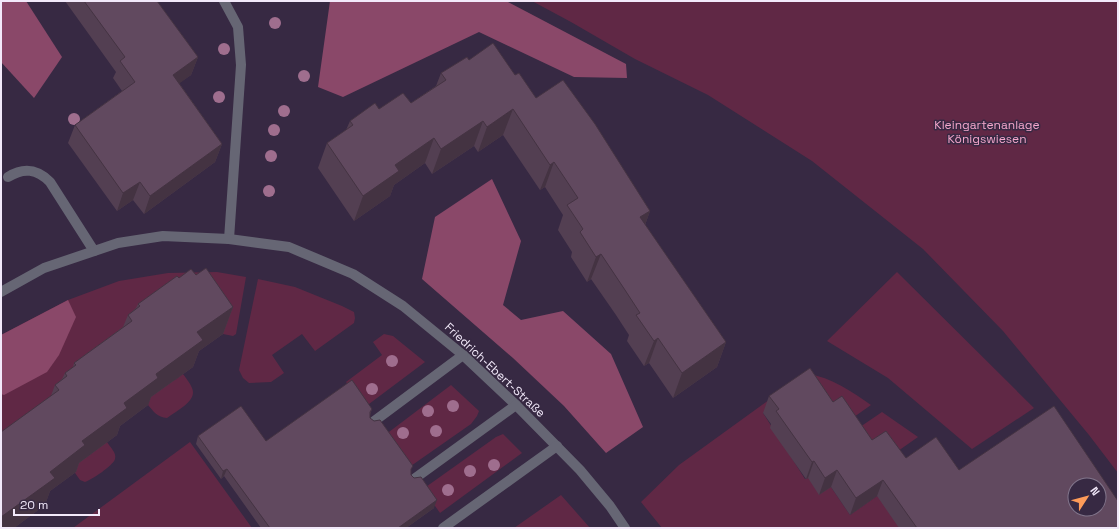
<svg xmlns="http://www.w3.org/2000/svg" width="1119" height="529" font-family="'Space Grotesk',sans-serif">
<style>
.green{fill:#602845}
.forest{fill:#8a4869}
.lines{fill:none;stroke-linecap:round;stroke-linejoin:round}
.minor{stroke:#666674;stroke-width:10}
.tree{fill:#9f6e8e}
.wall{fill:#533f52}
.shaded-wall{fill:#443342}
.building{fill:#61495f;stroke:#443342;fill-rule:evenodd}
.labels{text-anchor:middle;stroke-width:3;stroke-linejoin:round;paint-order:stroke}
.park-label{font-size:12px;fill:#f4a6cb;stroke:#372943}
.street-label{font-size:12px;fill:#f2e9fa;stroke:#372943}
</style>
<rect width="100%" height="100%" fill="#372943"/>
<g class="green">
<path d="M532,1H1118V473L1089,435L1003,331L923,249L812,161L708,95L635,59L571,22Z"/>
<path d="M217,272L246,277L236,334L233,336L223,334L196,296L1,447V335L68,300L119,281L168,273Z"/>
<path d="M897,272L1034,408L972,449L888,378L827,341Z"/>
<path d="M258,279L295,287L342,306L354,312L355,318L354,323L315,351L302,334L272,355L284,373L271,382L249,383L243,378L239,370Z"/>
<path d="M384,334L393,336L425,362L365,407L346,382L382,355L373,342Z"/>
<path d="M183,374C186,378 190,383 192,388C198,401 176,411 167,418C157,417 154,412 148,405L155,383L175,380Z"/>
<path d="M808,374C831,377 852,392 871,405L844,424L763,413L805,479L808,478L831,487L850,515L877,496L917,528H662L641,502L679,465L802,376Z"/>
<path d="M451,385L479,411L477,416L471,424L408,468L385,435Z"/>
<path d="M882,412L918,437L888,458L838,442Z"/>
<path d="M503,434L522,453L440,513L423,489L496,437Z"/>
<path d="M107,442C110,447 117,453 115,459C113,466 91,480 85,482L80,480L68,463Z"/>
<path d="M190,442L252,528H73Z"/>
<path d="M561,495L590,528H514Z"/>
</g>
<g class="forest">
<path d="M1,1H26L62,57L34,98L1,62Z"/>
<path d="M330,1H506L626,64L627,78L574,77L479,32L343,97L318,87Z"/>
<path d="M492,179L521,241L503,305L521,320L563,311L611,354L643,427L606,453L564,406L513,358L422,279L435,217Z"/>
<path d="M68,300L76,317L59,355L47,372L4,395L1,394V335Z"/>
</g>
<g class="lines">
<g class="minor">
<path d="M224,1L238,27L241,65L229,239"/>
<path d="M8,177C24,167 37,169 50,182L94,251"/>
<path d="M1,292L44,268L118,243L163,236L229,239L289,247L353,274L403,306L463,355L516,405L580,470L610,506L625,528"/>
<path d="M373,422L463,355"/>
<path d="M414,479L516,405"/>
<path d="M443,528L557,446"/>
</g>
</g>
<g class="tree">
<circle cx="275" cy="23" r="6"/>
<circle cx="224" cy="49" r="6"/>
<circle cx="304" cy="76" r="6"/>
<circle cx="219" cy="97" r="6"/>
<circle cx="284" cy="111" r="6"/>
<circle cx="74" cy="119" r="6"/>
<circle cx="274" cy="130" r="6"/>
<circle cx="271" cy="156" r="6"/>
<circle cx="269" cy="191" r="6"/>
<circle cx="392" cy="361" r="6"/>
<circle cx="372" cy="389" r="6"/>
<circle cx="453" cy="406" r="6"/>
<circle cx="428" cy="411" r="6"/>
<circle cx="436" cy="431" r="6"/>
<circle cx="403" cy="433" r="6"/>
<circle cx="494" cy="465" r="6"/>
<circle cx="470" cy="471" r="6"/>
<circle cx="448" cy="490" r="6"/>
</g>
<g class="wall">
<path d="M65,1H157L198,57L191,75L179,83L222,144L215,162L144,214L133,200L117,211L68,143L75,125L122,91L113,78L116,72Z"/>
<path d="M469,60L515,75L536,98L650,211L645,225L726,342L717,367L673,398L649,363L644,366L627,341L629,335L616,315L591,279L587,282L571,257L572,252L558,230L563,215L545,187L540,190L503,135L478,152L474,146L432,174L425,163L394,185L390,196L354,221L318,168L327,143L346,130L350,121L379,109L411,103L436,86L441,73Z"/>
<path d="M196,275L233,307L223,334L199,351L193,367L151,397L148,405L120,426L117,435L79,463L76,472L50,491L45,505L14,528H1L55,385L62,379L65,373L73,367L74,363L123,327L128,315L136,308L138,304L179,278Z"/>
<path d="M769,396L833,402L872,440L906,458L959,470L1118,528H899L877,496L850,515L831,487L819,495L808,478L806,479L770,428L771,424L763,413Z"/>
<path d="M372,409L370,415V418L411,472V475L434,508L406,528H261L224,476L221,479L196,444L198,436L266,441Z"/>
</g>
<g class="shaded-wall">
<path d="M198,57L191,75L166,93L173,75Z"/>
<path d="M513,109L503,135L478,152L487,127Z"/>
<path d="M483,121L474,146L432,174L441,149Z"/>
<path d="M434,138L425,163L394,185L390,196L354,221L363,196L395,165Z"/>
<path d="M222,144L215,162L144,214L150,196Z"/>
<path d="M554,162L545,187L540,190L550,165Z"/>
<path d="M140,182L133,200L117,211L123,193Z"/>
<path d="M650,211L641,236L640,217Z"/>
<path d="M601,254L591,279L587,282L596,257Z"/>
<path d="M233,307L223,334L199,351L193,367L151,397L148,405L120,426L117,435L79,463L76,472L50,491L45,505L14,528H1V517L82,441L156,374L197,332Z"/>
<path d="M658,338L649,363L644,366L654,341Z"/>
<path d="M726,342L717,367L673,398L682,373Z"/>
<path d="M814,461L808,478L806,479L812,462Z"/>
<path d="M227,469L224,476L221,479L223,471Z"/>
<path d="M837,470L831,487L819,495L825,478Z"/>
<path d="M883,480L877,496L850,515L856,498Z"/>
<path d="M437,500L434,508L406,528H398Z"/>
</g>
<g class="building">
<path d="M84,1H157L198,57L173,75L222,144L150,196L140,182L123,193L75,125L135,82L120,61L125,57Z"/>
<path d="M493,43L515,75L519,73L536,98L563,80L595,124L650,211L640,217L726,342L682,373L658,338L654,341L636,315L640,313L625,290L601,254L596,257L580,232L583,229L567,205L578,198L554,162L550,165L513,109L487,127L483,121L441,149L434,138L395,165L399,171L363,196L327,143L353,125L350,121L375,103L379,109L403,93L411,103L446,80L441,73L467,57L469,60Z"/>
<path d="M206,268L233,307L197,332L203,340L156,374L158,378L124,403L127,408L82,441L85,445L50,472L55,478L1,517V432L59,390L55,385L67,376L65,373L76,365L74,363L132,321L128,315L140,306L138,304L177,276L179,278L191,269L196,275Z"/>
<path d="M810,368L833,402L842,396L872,440L886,431L906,458L936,437L959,470L1054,406L1118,501V528H917L883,480L856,498L837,470L825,478L814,461L812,462L776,411L779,409L769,396ZM1075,485H1099V509H1075Z"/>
<path d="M352,380L372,409L370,412V418L374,421L380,420L413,466L411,469V475L414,478L421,477L437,500L398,528H270L227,469L223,471L198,436L241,406L266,441Z"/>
</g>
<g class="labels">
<g class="park-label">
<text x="987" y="129">Kleingartenanlage<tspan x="987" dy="14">Königswiesen</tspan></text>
</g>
<g class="street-label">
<text transform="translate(495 370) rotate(43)" y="4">Friedrich-Ebert-Straße</text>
</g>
</g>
<rect width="1119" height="529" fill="none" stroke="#f2e9fa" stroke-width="4"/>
<g transform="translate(1087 497) rotate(54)"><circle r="19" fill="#372943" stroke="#82768c"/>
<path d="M0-3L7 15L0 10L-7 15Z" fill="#fe9b59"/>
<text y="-6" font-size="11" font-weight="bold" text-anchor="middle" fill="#f2e9fa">N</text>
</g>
<path d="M14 509v6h85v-6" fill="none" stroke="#f2e9fa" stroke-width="2"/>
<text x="20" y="509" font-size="12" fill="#f2e9fa" stroke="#372943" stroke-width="3" paint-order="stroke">20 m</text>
</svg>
